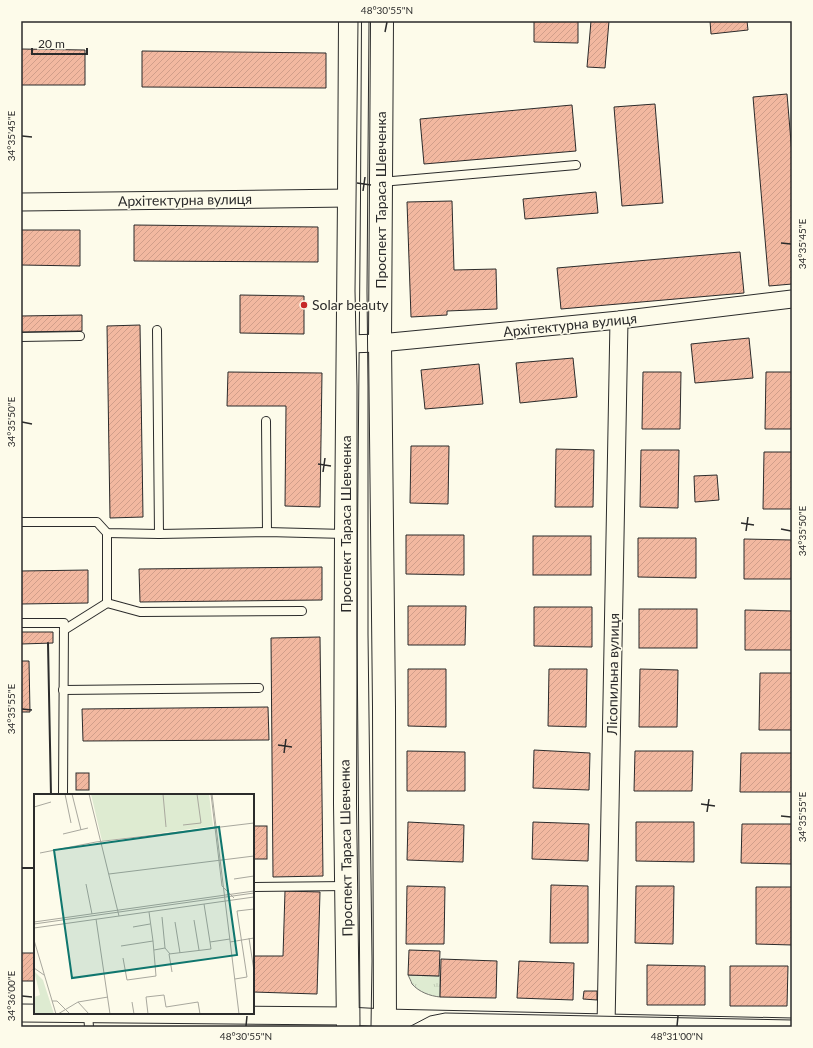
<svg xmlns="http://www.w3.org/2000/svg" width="813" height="1048" font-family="Lato,sans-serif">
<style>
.grass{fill:url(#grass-tufts);stroke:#74746e}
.building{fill:url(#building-hatch);stroke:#2b2b2b}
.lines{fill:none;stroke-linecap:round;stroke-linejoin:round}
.lane-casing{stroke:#2b2b2b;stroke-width:10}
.street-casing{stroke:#2b2b2b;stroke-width:19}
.secondary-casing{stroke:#2b2b2b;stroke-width:24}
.lane{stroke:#fdfbea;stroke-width:8}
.street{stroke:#fdfbea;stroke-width:17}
.secondary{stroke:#fdfbea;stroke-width:22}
.tram{stroke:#2b2b2b;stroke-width:1}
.wall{stroke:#2b2b2b;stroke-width:2}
.ticks{fill:none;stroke:#2b2b2b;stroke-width:1.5}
.poi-dot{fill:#c62828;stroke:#fdfbea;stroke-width:1.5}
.labels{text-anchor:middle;stroke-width:3;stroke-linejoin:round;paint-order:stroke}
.street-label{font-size:14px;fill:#2b2b2b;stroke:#fdfbea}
.poi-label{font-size:14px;fill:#2b2b2b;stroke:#fdfbea;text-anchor:start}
.inset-road{fill:none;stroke:#a9a89e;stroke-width:1}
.view{fill:#0f766e;fill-opacity:0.15;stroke:#0f766e;stroke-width:2}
.inset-edge{fill:none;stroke:#2b2b2b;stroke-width:2}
.neatline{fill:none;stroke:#2b2b2b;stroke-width:1.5}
.ticks-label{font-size:10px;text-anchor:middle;fill:#2b2b2b}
</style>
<defs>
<pattern id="grass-tufts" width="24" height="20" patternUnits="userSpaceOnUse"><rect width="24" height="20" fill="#deebd1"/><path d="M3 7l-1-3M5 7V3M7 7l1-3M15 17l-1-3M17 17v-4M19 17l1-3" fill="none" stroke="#bfcab4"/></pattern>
<pattern id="building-hatch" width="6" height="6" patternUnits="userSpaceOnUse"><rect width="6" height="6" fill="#f2b8a0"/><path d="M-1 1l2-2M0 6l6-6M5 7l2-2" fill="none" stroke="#d09e8a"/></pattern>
</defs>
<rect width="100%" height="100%" fill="#fdfbea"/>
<path class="grass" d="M408,975L440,976V997C430,996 419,992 412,984C411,981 409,977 408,975Z"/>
<g class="building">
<path d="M534,21H578V43L534,42Z"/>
<path d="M591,21H609L605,68L587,67Z"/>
<path d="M710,21H747L748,30L711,34Z"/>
<path d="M21,49L85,50V85H21Z"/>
<path d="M142,51L326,53V88L142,87Z"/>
<path d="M787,94L792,154V284L769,286L753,97Z"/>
<path d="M655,104L663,203L622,206L614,107Z"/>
<path d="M572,105L576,151L424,164L420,119Z"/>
<path d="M596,192L598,213L525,219L523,199Z"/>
<path d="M452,201L454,270L496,269L497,309L447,311V315L411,317L407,202Z"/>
<path d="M134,225L318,227V262L134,261Z"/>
<path d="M21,230H80V266L21,265Z"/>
<path d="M740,252L744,293L561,309L557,268Z"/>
<path d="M240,295L304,296V334L240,333Z"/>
<path d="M82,315V331L21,332V316Z"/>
<path d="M140,325L143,517L110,518L107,326Z"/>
<path d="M749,338L753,378L695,383L691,344Z"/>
<path d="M573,358L577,397L520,403L516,363Z"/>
<path d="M479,364L483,404L425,409L421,370Z"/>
<path d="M228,372L322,373L320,507L285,506L286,406H227Z"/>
<path d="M643,372H681L680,429H642Z"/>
<path d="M766,372H792V429H765Z"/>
<path d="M411,446H449L448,504L410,503Z"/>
<path d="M556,449L594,450L593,507H555Z"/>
<path d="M641,450H679L678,508L640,507Z"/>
<path d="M764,452H792V509H763Z"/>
<path d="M717,475L719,500L695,502L694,476Z"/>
<path d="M406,535H464V575L406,574Z"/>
<rect x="533" y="536" width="58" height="39"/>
<path d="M638,538H696V578L638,577Z"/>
<path d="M744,539L792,540V579H744Z"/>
<path d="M322,567V600L140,602L139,569Z"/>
<path d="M88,570V603L21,604V571Z"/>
<path d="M408,606H466L465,645H408Z"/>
<path d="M534,607H592V647L534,646Z"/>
<rect x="639" y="609" width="58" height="39"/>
<path d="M745,610L792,611V650H745Z"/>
<path d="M21,632H53V643L21,644Z"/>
<path d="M320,637L323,876L273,877L271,638Z"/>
<path d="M21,661H29L30,712H21Z"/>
<path d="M408,669H446V727L408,726Z"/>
<path d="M549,669H587L586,727L548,726Z"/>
<path d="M640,669L678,670L677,727H639Z"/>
<path d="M760,673H792V730H759Z"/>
<path d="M268,707L269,740L83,741L82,709Z"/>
<path d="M534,750L590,753L589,790L533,788Z"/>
<path d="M407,751L465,752V791H407Z"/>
<path d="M635,751H693L692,791H634Z"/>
<path d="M741,753H792V792H740Z"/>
<rect x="76" y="773" width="13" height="17"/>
<path d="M408,822L464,825L463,862L407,860Z"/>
<path d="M533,822L589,824L588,861L532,859Z"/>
<path d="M636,822H694V862L636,861Z"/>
<path d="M742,824H792V864L741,863Z"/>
<rect x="253" y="826" width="14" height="33"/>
<path d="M551,885L588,886V943H550Z"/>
<path d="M407,886L445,887L444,944H406Z"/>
<path d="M636,886H674L673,944L635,943Z"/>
<path d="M756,887H792V945L756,944Z"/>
<path d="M285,891L320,892L317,994L253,992V956H283Z"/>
<path d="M409,950L440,951L439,976L408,975Z"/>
<rect x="21" y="953" width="14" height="28"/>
<path d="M441,959L497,961L496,998L440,997Z"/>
<path d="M519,961L574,963L573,1000L517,998Z"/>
<path d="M647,965L705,966V1005H647Z"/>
<path d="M730,966H788L787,1006H730Z"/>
<path d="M584,991H597V1000L583,999Z"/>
</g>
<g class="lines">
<g class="lane-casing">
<g id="lane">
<path d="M381,182L576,165"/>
<path d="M157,330L159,534L267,532L345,534"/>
<path d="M21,337L80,336"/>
<path d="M266,421L267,532"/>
<path d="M21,522H97L107,533L159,534"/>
<path d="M107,603L140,612L302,611"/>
<path d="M21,623H64L63,795"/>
<path d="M64,630L107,603V533"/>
<path d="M63,690L259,688"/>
<path d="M253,887L346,886"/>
<path d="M88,1014L89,1027"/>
</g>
</g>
<g class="street-casing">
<g id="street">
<path d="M21,202L349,198"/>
<path d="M347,344L380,343L619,320L792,299"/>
<path d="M21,1013L348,1016L385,1018L792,1027"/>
<path d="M606,1027L619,320"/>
</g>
</g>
<g class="secondary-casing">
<g id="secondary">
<path d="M382,21L380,343L384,707L385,1027"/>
<path d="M348,1027L345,803L346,534L349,198L350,21"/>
</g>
</g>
<use href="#lane" class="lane"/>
<use href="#street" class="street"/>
<use href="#secondary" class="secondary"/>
<g class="tram">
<path d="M358,21L355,291L357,386V634L359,868L360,1027"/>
<path d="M369,21L367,291L368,386V634L372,961L371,1027"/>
<path d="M409,1027L430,1016L445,1013L792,1020"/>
</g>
<g class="wall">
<path d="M48,643L51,795"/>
<path d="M21,868H35"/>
</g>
</g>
<path class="ticks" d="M385,32L387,22M22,136L32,137M357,183L371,185M363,191L365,177M781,243L791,244M22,422L32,424M318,464L331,466M323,472L325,458M741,523L754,525M781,529L791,531M746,531L748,517M22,709L32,710M278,745L292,747M284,753L286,739M701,804L715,806M707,812L709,799M781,816L791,817M22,996L32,997M246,1026L247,1016M677,1026L678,1016"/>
<circle class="poi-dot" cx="304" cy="305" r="4"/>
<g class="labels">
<g class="street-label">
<text transform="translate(185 200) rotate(-1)" y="5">Архітектурна вулиця</text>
<text transform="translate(381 200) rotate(-90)" y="5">Проспект Тараса Шевченка</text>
<text transform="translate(570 325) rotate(-6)" y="5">Архітектурна вулиця</text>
<text transform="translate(346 524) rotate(-90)" y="5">Проспект Тараса Шевченка</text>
<text transform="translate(613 674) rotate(-89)" y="5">Лісопильна вулиця</text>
<text transform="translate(346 848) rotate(-91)" y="5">Проспект Тараса Шевченка</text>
</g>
<g class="poi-label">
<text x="312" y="310">Solar beauty</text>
</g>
</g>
<g transform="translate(34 794)">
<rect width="220" height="220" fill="#fdfbea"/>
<path d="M0,177L9,186L20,220H0V203L6,201Z" fill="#deebd1"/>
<path d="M57,0H175L179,32L68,47Z" fill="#deebd1"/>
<path class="inset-road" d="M31,0L37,29M38,0L47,36M55,0L85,122M129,0L132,33M177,0L188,92L200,104M178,0L205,220M0,13L17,8M149,31L167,29L163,0M29,40L54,34M6,59L62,48L220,29M75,80L220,62M200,85L220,82M52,90L58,120M170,110L176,148L196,145M128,123L131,154M62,125L76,220M160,126L165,156M0,128L220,97M141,128L146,159M0,130L220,99M99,133L116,130M0,134L220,103M215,144L220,177M0,146L22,220M196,148L220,144M87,152L119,147L115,118M120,156L131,154L136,160M89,164L93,186L122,182L119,147M0,174L10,181M138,178L135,160L177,155L176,148M201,185L213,183L203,117L220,115M18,207H23L36,220M44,208L55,220M98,208L100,220M24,220L44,208L74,203M114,220L112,203L130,201L132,213L164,208L166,220"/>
<path class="view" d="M185,33L203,161L38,184L20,56Z"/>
<rect width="220" height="220" class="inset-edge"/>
</g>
<rect width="813" height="1048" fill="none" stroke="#fdfbea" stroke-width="44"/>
<path d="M32 48v6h55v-6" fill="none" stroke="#2b2b2b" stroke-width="2"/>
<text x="38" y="48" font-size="12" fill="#2b2b2b" stroke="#fdfbea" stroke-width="3" paint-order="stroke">20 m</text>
<rect x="22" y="22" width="769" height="1004" class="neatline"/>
<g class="ticks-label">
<text x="387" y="14">48°30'55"N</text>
<text transform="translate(11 136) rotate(-90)" y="4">34°35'45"E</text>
<text transform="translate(802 244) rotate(-90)" y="4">34°35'45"E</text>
<text transform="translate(11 422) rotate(-90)" y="4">34°35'50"E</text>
<text transform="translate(802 531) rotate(-90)" y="4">34°35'50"E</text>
<text transform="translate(11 709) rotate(-90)" y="4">34°35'55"E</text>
<text transform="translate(802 817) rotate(-90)" y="4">34°35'55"E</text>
<text transform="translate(11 996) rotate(-90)" y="4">34°36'00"E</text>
<text x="246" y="1040">48°30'55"N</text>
<text x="677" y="1040">48°31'00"N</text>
</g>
</svg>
